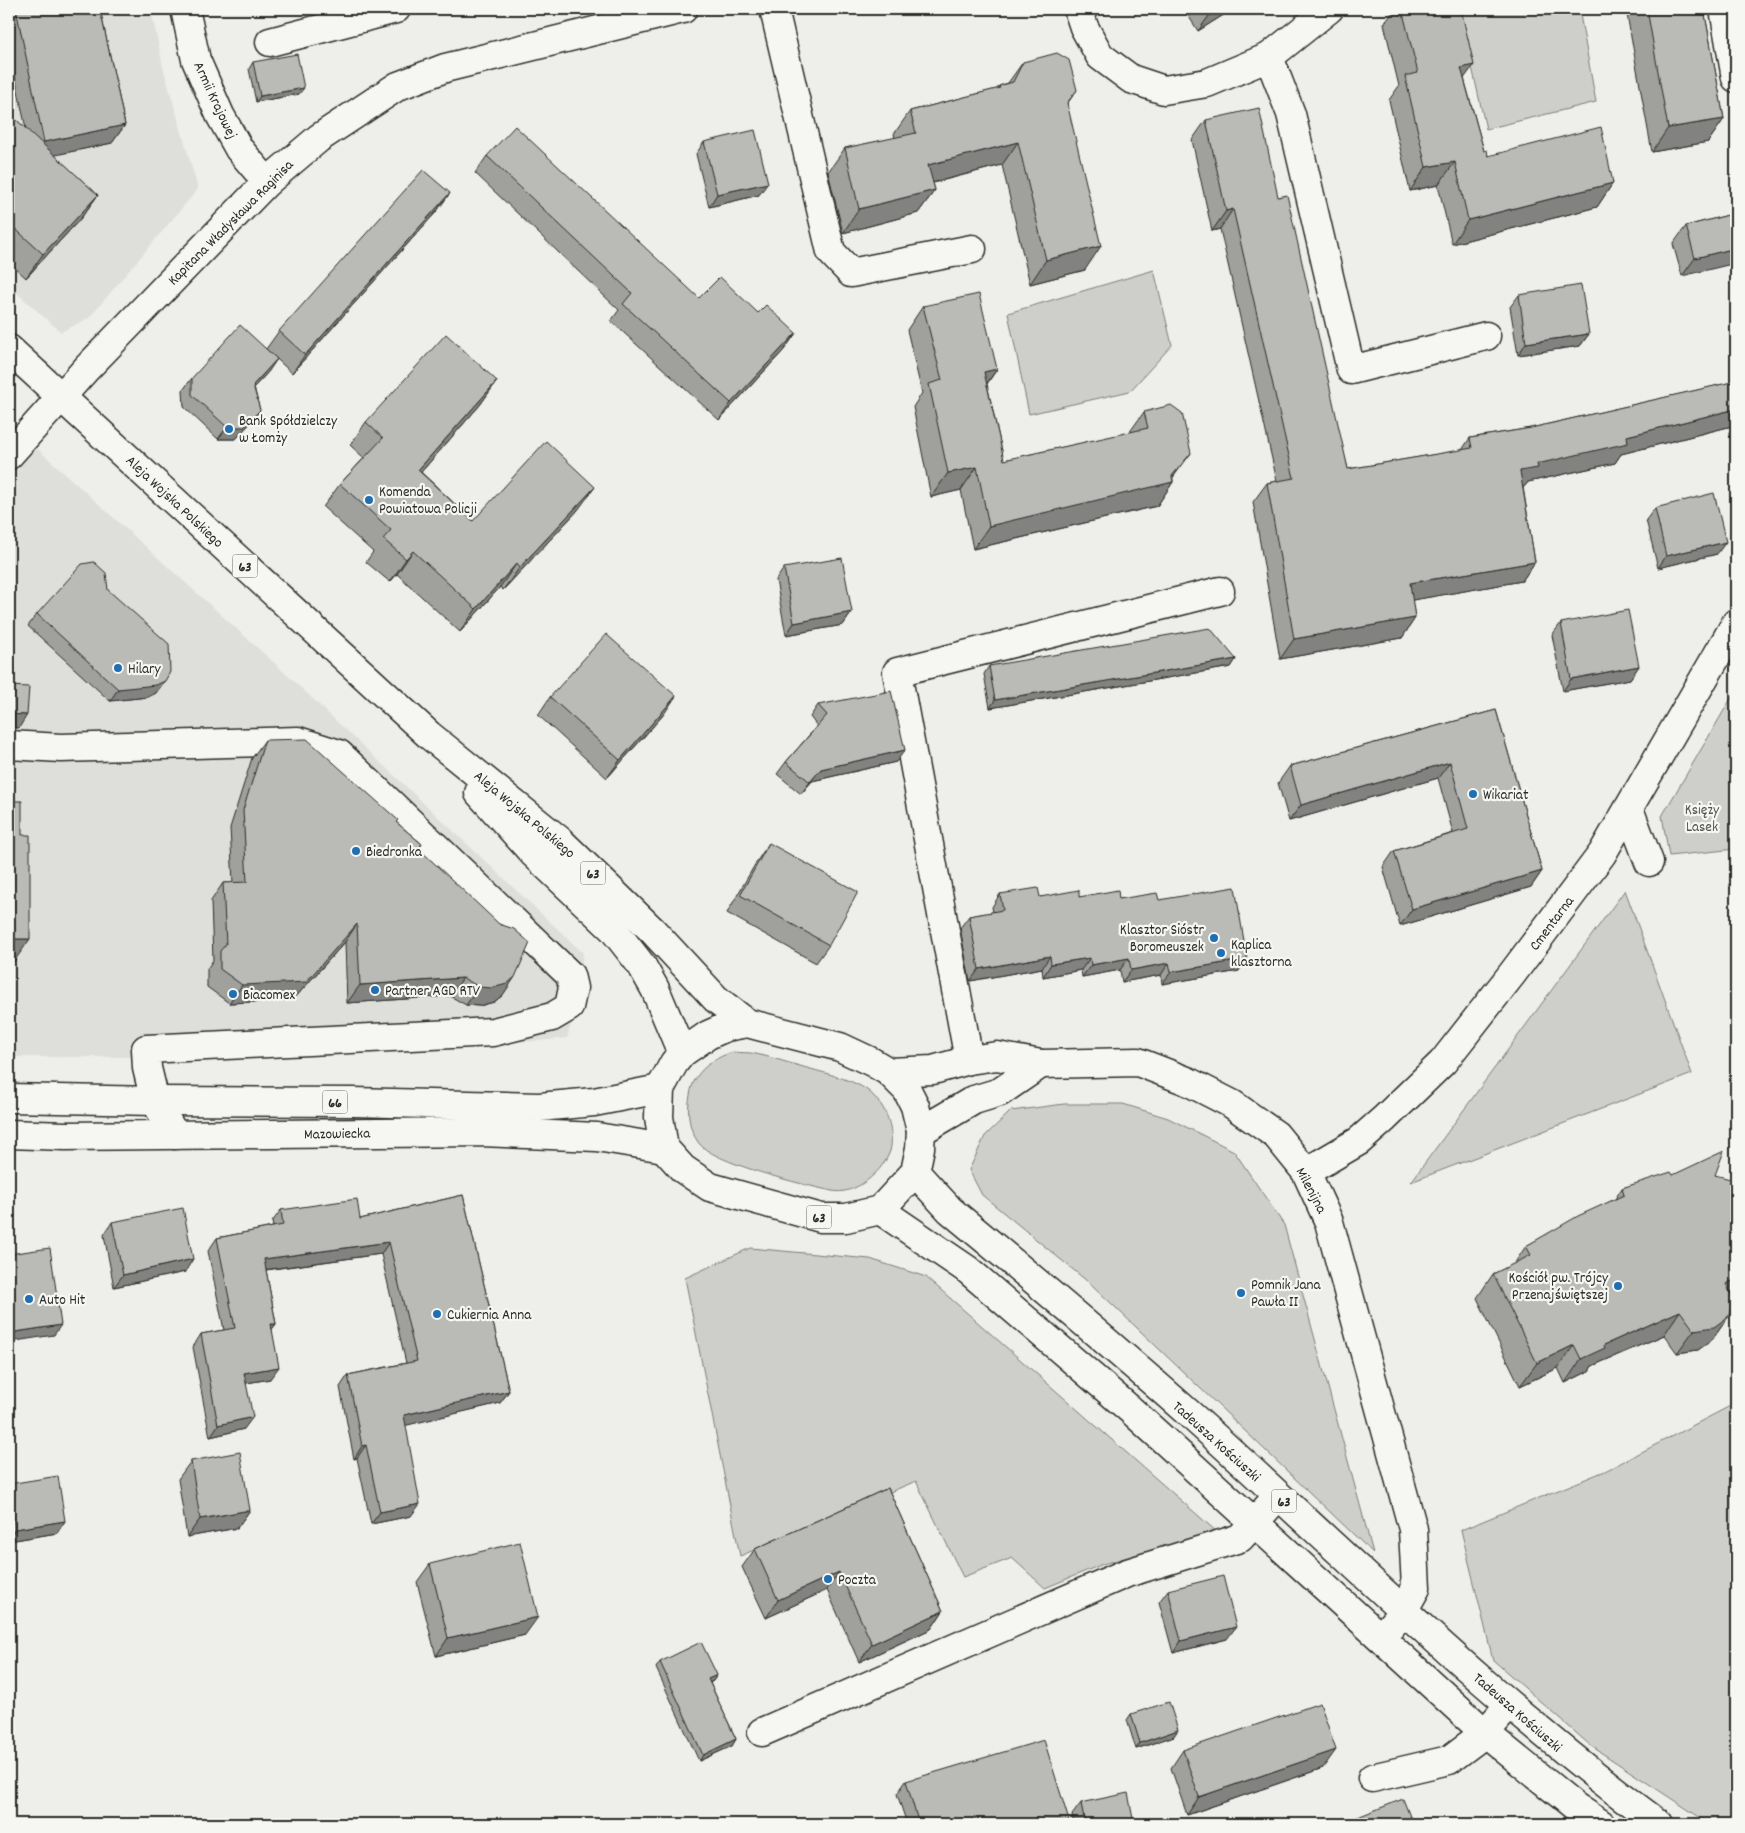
<svg xmlns="http://www.w3.org/2000/svg" width="1745" height="1833" font-family="Dekko,sans-serif">
<style>
.built{fill:#dededb}
.green{fill:#cececa;stroke:#7c7c7a}
.lines{fill:none;stroke-linecap:round;stroke-linejoin:round}
.minor-casing{stroke:#2b2b2b;stroke-width:31}
.major-casing{stroke:#2b2b2b;stroke-width:31}
.minor{stroke:#f6f6f2;stroke-width:28}
.major{stroke:#f6f6f2;stroke-width:28}
.wall{fill:#a0a09d;stroke:#2b2b2b}
.shaded-wall{fill:#828280;stroke:#2b2b2b}
.building{fill:#babab7;stroke:#2b2b2b}
.poi-dot{fill:#1f6fb2;stroke:#f6f6f2;stroke-width:2}
.labels{text-anchor:middle;stroke-width:4.5;stroke-linejoin:round;paint-order:stroke}
.shield{fill:#f6f6f2;stroke:#686867;stroke-width:1}
.shield-label{font-size:14px;font-weight:bold;fill:#2b2b2b}
.street-label{font-size:15px;fill:#2b2b2b;stroke:#f6f6f2}
.poi-label{font-size:15px;fill:#2b2b2b;stroke:#f6f6f2;text-anchor:start}
.park-label{font-size:15px;fill:#545453;stroke:#f6f6f2}
</style>
<rect width="100%" height="100%" fill="#eeeeea"/>
<filter id="ink" filterUnits="userSpaceOnUse"><feTurbulence type="fractalNoise" baseFrequency=".02" numOctaves="2"/><feDisplacementMap in="SourceGraphic" scale="10" xChannelSelector="R" yChannelSelector="G"/><feConvolveMatrix kernelMatrix="1 2 1 2 8 2 1 2 1" color-interpolation-filters="sRGB"/></filter>
<g filter="url(#ink)">
<g class="built">
<path d="M9,9H151L163,67L198,189L89,318L61,332L9,286Z"/>
<path d="M9,423L283,671L583,953L577,1005L567,1038L539,1041L193,1057H9Z"/>
</g>
<g class="green">
<path d="M1459,9H1579L1596,102L1486,129Z"/>
<path d="M1154,270L1172,345L1130,391L1029,414L1008,313Z"/>
<path d="M1736,690V849L1669,856L1662,816Z"/>
<path d="M1625,890L1692,1074L1411,1182Z"/>
<path d="M733,1052C740,1053 749,1052 756,1054C771,1057 785,1062 800,1066C820,1072 850,1078 867,1090C871,1093 875,1097 878,1101C889,1113 894,1136 890,1151C883,1172 854,1196 832,1191C805,1185 711,1163 698,1142C688,1128 687,1110 690,1095C693,1072 713,1058 733,1052Z"/>
<path d="M1064,1104H1123L1168,1118L1234,1151L1284,1225L1373,1553L1093,1286L982,1195L969,1170L985,1136L1011,1111Z"/>
<path d="M750,1248L870,1259L926,1277L1217,1532L1103,1564L1045,1588L1012,1558L963,1577L916,1481L740,1556L685,1278Z"/>
<path d="M1736,1403V1824H1710L1591,1746L1493,1660L1461,1530L1605,1471Z"/>
</g>
<g class="lines">
<g class="minor-casing">
<g id="minor">
<path d="M185,9L196,60L220,115L239,149L267,182"/>
<path d="M774,9L831,252L851,273L972,249"/>
<path d="M1078,9L1084,27L1100,56L1131,79L1164,90L1207,83L1269,57L1329,9"/>
<path d="M1724,9L1736,78"/>
<path d="M270,42L396,9"/>
<path d="M1269,57L1291,114L1351,370L1486,336"/>
<path d="M9,455L87,368L267,182L319,138L398,86L445,68L683,9"/>
<path d="M9,745L61,748L298,741L339,754L570,975L573,988L569,1007L552,1017L493,1032L146,1049L147,1068L155,1101L175,1135"/>
<path d="M1629,809L1649,862"/>
<path d="M969,1060L897,672L1220,591"/>
<path d="M889,1072L933,1070L969,1060L997,1056L1041,1064L1138,1062L1187,1081L1232,1104L1276,1135L1306,1172L1329,1222L1413,1529L1416,1588L1403,1611L1381,1637"/>
<path d="M921,1131L974,1100L1000,1092L1041,1064"/>
<path d="M1306,1172L1359,1141L1384,1119L1443,1062L1512,974L1602,854L1736,623"/>
<path d="M762,1732L1127,1573L1240,1538L1278,1496"/>
<path d="M1372,1778L1449,1760L1485,1733L1509,1705"/>
</g>
</g>
<g class="major-casing">
<g id="major">
<path d="M9,349L429,735L559,840L653,931L716,999L747,1023"/>
<path d="M479,793L533,853L613,929L642,966L655,989L682,1053"/>
<path d="M747,1023L840,1047L872,1062L889,1072L907,1090L915,1106L921,1131L920,1148L915,1172L880,1210L846,1218H821L710,1187L683,1169L664,1148L659,1117L660,1089L674,1063L682,1053L708,1035L726,1027Z"/>
<path d="M9,1098L155,1101L354,1102L539,1107L594,1102L660,1089"/>
<path d="M9,1134L65,1136L482,1132L597,1137L664,1148"/>
<path d="M915,1172L950,1210C1032,1278 1114,1347 1194,1418C1347,1556 1493,1702 1659,1824"/>
<path d="M880,1210L968,1270L1132,1411L1485,1733L1577,1808L1601,1824"/>
</g>
</g>
<use href="#minor" class="minor"/>
<use href="#major" class="major"/>
</g>
<g class="wall">
<path d="M9,9H100L125,125L112,143L54,155L98,195L81,218L26,278L9,262V113L26,129L9,48Z"/>
<path d="M1184,9H1233L1198,31Z"/>
<path d="M1395,9H1461L1464,78L1484,151L1488,156L1613,183L1597,207L1452,244L1438,185L1410,191L1389,100L1399,86L1384,24Z"/>
<path d="M1626,9H1704L1724,119L1708,142L1652,152Z"/>
<path d="M253,62L299,94L256,102L249,69Z"/>
<path d="M1023,62L1077,90L1067,104L1085,270L1030,284L1002,165L933,183L935,190L918,213L843,233L828,172L845,148L895,138L894,134L910,111L997,89L999,86L1008,83Z"/>
<path d="M1206,120L1278,197L1348,469L1462,450L1470,438L1531,428L1733,382L1732,379L1736,373V425L1621,454L1615,463L1528,482L1524,487H1523L1535,562L1522,581L1412,600L1415,618L1402,638L1280,659L1253,502L1267,483L1277,481L1220,229L1212,231L1192,140Z"/>
<path d="M704,142L759,195L709,207L696,154Z"/>
<path d="M487,156L699,298L758,313L796,333L784,350L719,420L611,321L619,310L475,173Z"/>
<path d="M450,193L437,211L292,373L268,351L269,371L254,387L260,410L251,422L236,439H218L184,407L183,390L192,378L266,349L279,331Z"/>
<path d="M1736,213L1682,276L1673,244L1686,226Z"/>
<path d="M1519,295L1589,334L1580,346L1518,355L1510,307Z"/>
<path d="M923,306L997,369L987,384L1004,460L1129,433L1144,412L1173,479V482L1157,506L973,549L961,490L931,497L913,407L922,393L907,330Z"/>
<path d="M497,381L480,405L421,472L473,521L578,510L503,590L500,587L460,632L397,574L390,582L366,562L373,552L323,507L340,484L364,458L350,445L366,422Z"/>
<path d="M1655,508L1717,554L1658,568L1646,520Z"/>
<path d="M784,568L852,612L843,625L786,635L776,580Z"/>
<path d="M108,590L156,693L148,697L110,701L28,626L37,614Z"/>
<path d="M1561,623L1639,666L1630,679L1563,691L1552,635Z"/>
<path d="M1236,659L1231,667L990,708L984,674L989,666Z"/>
<path d="M550,697L664,714L607,778L538,715Z"/>
<path d="M818,705L896,762L812,781L801,794L777,774L786,762L817,726L810,717Z"/>
<path d="M1496,710L1542,871L1531,887L1400,926L1383,867L1394,851L1453,833L1438,778L1289,821L1278,783L1290,766Z"/>
<path d="M265,740L396,822L422,844L419,849L503,995L494,1002L479,1006L466,1005L450,996L347,1003L345,942L293,1000L229,1003L207,987V969L213,960L211,901L223,883H233L230,828L252,758Z"/>
<path d="M769,843L829,945L816,963L727,913L757,861Z"/>
<path d="M1000,894L1040,897H1079L1119,899L1159,900L1239,971L1162,984L1161,975L1122,982L1120,970L1082,977L1081,970L1043,977L1042,968L970,981L960,928L969,916L993,912L992,907Z"/>
<path d="M1673,1175H1715L1732,1187L1736,1188V1294L1732,1296L1729,1316L1712,1340L1698,1350L1677,1353L1664,1335L1592,1366L1589,1371L1565,1383L1558,1368L1520,1386L1477,1298L1493,1274L1514,1264L1526,1246L1615,1199L1622,1188Z"/>
<path d="M463,1195L509,1391L500,1403L405,1425L411,1516L371,1524L357,1458L354,1459L340,1387L348,1375L406,1363L381,1254L266,1270L276,1324L272,1329L270,1379L246,1383L244,1429L210,1437L193,1347L201,1334L224,1330L208,1251L217,1238L273,1227L272,1222L281,1210L360,1219Z"/>
<path d="M112,1222L185,1272L114,1287L104,1235Z"/>
<path d="M191,1461L250,1510L237,1528L187,1537L178,1479Z"/>
<path d="M9,1484L65,1521L57,1533L9,1541Z"/>
<path d="M888,1488L943,1611L931,1629L859,1662L827,1590L766,1618L742,1567L755,1549Z"/>
<path d="M430,1564L525,1635L436,1656L417,1582Z"/>
<path d="M1168,1590L1227,1639L1173,1653L1159,1602Z"/>
<path d="M660,1662L717,1675L713,1681L710,1683L736,1739L732,1746L699,1761L656,1668Z"/>
<path d="M1131,1714L1174,1736L1136,1749L1127,1720Z"/>
<path d="M1183,1750L1323,1768L1187,1815L1171,1768Z"/>
<path d="M906,1781L1070,1824H907L897,1794Z"/>
<path d="M1081,1803L1134,1824H1074L1072,1815Z"/>
</g>
<g class="shaded-wall">
<path d="M1214,9H1233L1198,31Z"/>
<path d="M1474,65L1457,88L1461,68Z"/>
<path d="M304,88L299,94L256,102L260,96Z"/>
<path d="M1724,119L1708,142L1652,152L1668,128Z"/>
<path d="M125,125L112,143L32,160L44,142Z"/>
<path d="M1018,142L1002,165L912,188L928,165Z"/>
<path d="M1455,162L1438,185L1410,191L1426,167Z"/>
<path d="M768,183L759,195L709,207L717,194Z"/>
<path d="M1613,183L1597,207L1452,244L1468,220Z"/>
<path d="M935,190L918,213L843,233L859,209Z"/>
<path d="M450,193L437,211L292,373L305,355Z"/>
<path d="M98,195L81,218L26,278L43,254Z"/>
<path d="M1233,209L1220,229L1212,231L1226,211Z"/>
<path d="M1101,246L1085,270L1030,284L1046,260Z"/>
<path d="M1736,248V263L1682,276L1695,258Z"/>
<path d="M796,333L784,350L719,420L731,403Z"/>
<path d="M1589,334L1580,346L1518,355L1526,343Z"/>
<path d="M277,359L269,371L245,397L253,385Z"/>
<path d="M997,369L980,393L984,372Z"/>
<path d="M497,381L480,405L402,494L418,470Z"/>
<path d="M1736,409V425L1621,454L1615,463L1528,482L1524,487L1506,490L1520,471L1537,464L1627,436Z"/>
<path d="M260,410L251,422L236,439H218L227,427Z"/>
<path d="M1191,453L1169,483L1173,482L1157,506L973,549L989,526L1172,476Z"/>
<path d="M977,467L961,490L931,497L948,473Z"/>
<path d="M595,487L578,510L503,590L520,567Z"/>
<path d="M1726,542L1717,554L1658,568L1666,556Z"/>
<path d="M413,551L397,574L390,582L406,559Z"/>
<path d="M1535,562L1522,581L1396,603L1410,583Z"/>
<path d="M517,563L500,587L460,632L476,609Z"/>
<path d="M852,612L843,625L786,635L794,623Z"/>
<path d="M1415,618L1402,638L1280,659L1294,639Z"/>
<path d="M1236,659L1231,667L990,708L995,700Z"/>
<path d="M1639,666L1630,679L1563,691L1571,679Z"/>
<path d="M165,681L156,693L148,697L110,701L118,689Z"/>
<path d="M676,696L664,714L607,778L620,760Z"/>
<path d="M9,714L27,715L19,728L9,727Z"/>
<path d="M905,750L896,762L812,781L801,794L810,782L821,769Z"/>
<path d="M1450,762L1438,778L1289,821L1301,805Z"/>
<path d="M1542,871L1531,887L1400,926L1412,909Z"/>
<path d="M357,924L345,942L293,1000L229,1003L242,985Z"/>
<path d="M9,939H30L13,963H9Z"/>
<path d="M1050,956L1042,968L970,981L979,969Z"/>
<path d="M1090,958L1081,970L1043,977L1051,964Z"/>
<path d="M1129,958L1120,970L1082,977L1091,965Z"/>
<path d="M1247,959L1239,971L1162,984L1171,972Z"/>
<path d="M1169,963L1161,975L1122,982L1131,970Z"/>
<path d="M515,977L503,995L494,1002L479,1006L466,1005L479,987Z"/>
<path d="M463,978L450,996L347,1003L360,985Z"/>
<path d="M389,1242L381,1254L256,1271L264,1259Z"/>
<path d="M193,1259L185,1272L114,1287L123,1275Z"/>
<path d="M1736,1279V1294L1709,1307L1726,1284Z"/>
<path d="M1680,1311L1664,1335L1592,1366L1589,1371L1565,1383L1581,1359L1604,1345Z"/>
<path d="M1729,1316L1712,1340L1698,1350L1677,1353L1694,1330Z"/>
<path d="M271,1324H276L267,1336Z"/>
<path d="M61,1325L54,1335L9,1342V1333Z"/>
<path d="M1574,1345L1558,1368L1520,1386L1537,1363Z"/>
<path d="M279,1367L270,1379L235,1385L244,1373Z"/>
<path d="M509,1391L500,1403L395,1428L404,1415Z"/>
<path d="M253,1417L244,1429L210,1437L218,1425Z"/>
<path d="M366,1445L357,1458L354,1459L362,1446Z"/>
<path d="M420,1504L411,1516L371,1524L380,1512Z"/>
<path d="M250,1510L237,1528L187,1537L200,1519Z"/>
<path d="M65,1521L57,1533L9,1541V1538L15,1529Z"/>
<path d="M839,1572L827,1590L766,1618L778,1600Z"/>
<path d="M943,1611L931,1629L859,1662L872,1644Z"/>
<path d="M538,1617L525,1635L436,1656L448,1638Z"/>
<path d="M1236,1627L1227,1639L1173,1653L1181,1641Z"/>
<path d="M717,1675L713,1681L704,1685L708,1679Z"/>
<path d="M1178,1730L1174,1736L1136,1749L1140,1743Z"/>
<path d="M736,1739L732,1746L699,1761L703,1755Z"/>
<path d="M1336,1750L1323,1768L1187,1815L1199,1797Z"/>
</g>
<g class="building">
<path d="M16,9H100L125,125L44,142Z"/>
<path d="M1402,9H1461L1474,65L1461,68L1484,151L1487,150L1488,156L1601,127L1613,183L1468,220L1455,162L1426,167L1405,76L1418,73Z"/>
<path d="M1647,9H1704L1724,119L1668,128Z"/>
<path d="M1057,53L1069,60L1077,90L1067,103L1101,246L1046,260L1018,142L928,165L935,190L859,209L845,148L916,133L910,111L1000,88L999,86L1013,82L1023,62Z"/>
<path d="M297,54L304,88L260,96L253,62Z"/>
<path d="M1259,108L1278,197L1287,195L1348,469L1472,448L1470,438L1531,428L1736,381V409L1627,436L1628,443L1537,464L1538,468L1520,471L1535,562L1410,583L1415,618L1294,639L1267,483L1294,478L1233,209L1226,211L1206,120Z"/>
<path d="M9,113L98,195L43,254L9,223Z"/>
<path d="M515,126L699,298L720,277L758,313L766,305L796,333L731,403L623,304L632,293L487,156Z"/>
<path d="M755,130L768,183L717,194L704,142Z"/>
<path d="M423,170L450,193L305,355L279,331Z"/>
<path d="M1736,213V248L1695,258L1686,226Z"/>
<path d="M1581,285L1589,334L1526,343L1519,295Z"/>
<path d="M979,294L997,369L984,372L1004,460L1148,428L1144,412L1171,405L1182,413L1191,453L1172,476L1173,482L989,526L977,467L948,473L929,384L942,380L923,306Z"/>
<path d="M240,325L277,359L253,385L260,410L244,427H227L192,395V378Z"/>
<path d="M446,334L497,381L418,470L473,521L546,441L595,487L520,567L517,563L476,609L413,551L406,559L383,539L391,530L340,484L383,438L366,422Z"/>
<path d="M1714,493L1726,542L1666,556L1655,508Z"/>
<path d="M842,558L852,612L794,623L784,568Z"/>
<path d="M94,562L106,573L108,590L169,644L170,672L165,681L156,685L118,689L37,614L82,564Z"/>
<path d="M1628,610L1639,666L1571,679L1561,623Z"/>
<path d="M1210,628L1236,659L995,700L989,666Z"/>
<path d="M606,634L676,696L620,760L550,697Z"/>
<path d="M9,686L29,687L27,715L9,714Z"/>
<path d="M891,691L905,750L821,769L810,782L786,762L827,715L818,705Z"/>
<path d="M1496,710L1542,871L1412,909L1394,851L1468,829L1450,762L1301,805L1290,766Z"/>
<path d="M307,739L398,820L396,822L422,844L418,848L499,924L514,929L530,943L515,977L507,984L492,988L479,987L463,978L360,985L357,924L306,982L242,985L220,969V951L226,944L223,883L247,882L243,810L265,740Z"/>
<path d="M9,801H22V835H30V939H9Z"/>
<path d="M769,843L858,892L829,945L740,895Z"/>
<path d="M1235,887L1247,959L1171,972L1169,963L1131,970L1129,958L1091,965L1090,958L1051,964L1050,956L979,969L969,916L1003,910L1000,894L1038,888L1040,897L1079,890V897L1118,890L1119,899L1157,893L1159,900Z"/>
<path d="M1724,1151L1715,1175L1734,1180L1732,1187L1736,1188V1279L1726,1284L1733,1298L1729,1316L1714,1327L1694,1330L1680,1311L1604,1345L1605,1348L1581,1359L1574,1345L1537,1363L1493,1274L1531,1255L1526,1246L1578,1216L1624,1195L1622,1188L1671,1172L1673,1175Z"/>
<path d="M463,1195L509,1391L404,1415L420,1504L380,1512L366,1445L362,1446L348,1375L417,1361L389,1242L264,1259L276,1324H271L279,1367L244,1373L253,1417L218,1425L201,1334L235,1328L217,1238L283,1225L281,1210L357,1199L360,1219Z"/>
<path d="M183,1208L193,1259L123,1275L112,1222Z"/>
<path d="M50,1248L61,1325L9,1333V1254Z"/>
<path d="M9,1365L12,1384H9Z"/>
<path d="M240,1452L250,1510L200,1519L191,1461Z"/>
<path d="M58,1476L65,1521L15,1529L9,1484Z"/>
<path d="M888,1488L943,1611L872,1644L839,1572L778,1600L755,1549Z"/>
<path d="M520,1542L538,1617L448,1638L430,1564Z"/>
<path d="M1223,1576L1236,1627L1181,1641L1168,1590Z"/>
<path d="M701,1642L717,1675L708,1679L736,1739L703,1755L660,1662Z"/>
<path d="M1169,1702L1178,1730L1140,1743L1131,1714Z"/>
<path d="M1320,1703L1336,1750L1199,1797L1183,1750Z"/>
<path d="M1044,1740L1070,1824H905L918,1821L906,1781Z"/>
<path d="M1128,1793L1134,1824H1085L1081,1803Z"/>
<path d="M1403,1799L1413,1824H1340Z"/>
</g>
</g>
<g class="poi-dot">
<circle cx="229" cy="429" r="5"/>
<circle cx="369" cy="500" r="5"/>
<circle cx="118" cy="668" r="5"/>
<circle cx="1473" cy="794" r="5"/>
<circle cx="356" cy="851" r="5"/>
<circle cx="1214" cy="938" r="5"/>
<circle cx="1221" cy="953" r="5"/>
<circle cx="375" cy="990" r="5"/>
<circle cx="233" cy="994" r="5"/>
<circle cx="1618" cy="1286" r="5"/>
<circle cx="1241" cy="1293" r="5"/>
<circle cx="29" cy="1299" r="5"/>
<circle cx="437" cy="1314" r="5"/>
<circle cx="828" cy="1579" r="5"/>
</g>
<g class="labels">
<g class="shield">
<rect x="232.5" y="554.5" width="25" height="23" rx="4"/>
<rect x="580.5" y="861.5" width="25" height="23" rx="4"/>
<rect x="322.5" y="1090.5" width="25" height="23" rx="4"/>
<rect x="806.5" y="1205.5" width="25" height="23" rx="4"/>
<rect x="1271.5" y="1489.5" width="25" height="23" rx="4"/>
</g>
<g class="shield-label">
<text x="245" y="571">63</text>
<text x="593" y="878">63</text>
<text x="335" y="1107">66</text>
<text x="819" y="1222">63</text>
<text x="1284" y="1506">63</text>
</g>
<g class="street-label">
<text transform="translate(216 100) rotate(65)" y="5">Armii Krajowej</text>
<text transform="translate(230 222) rotate(-45)" y="5">Kapitana Władysława Raginisa</text>
<text transform="translate(175 501) rotate(43)" y="5">Aleja Wojska Polskiego</text>
<text transform="translate(525 814) rotate(40)" y="5">Aleja Wojska Polskiego</text>
<text transform="translate(1551 923) rotate(-53)" y="5">Cmentarna</text>
<text transform="translate(337 1133) rotate(-1)" y="5">Mazowiecka</text>
<text transform="translate(1312 1190) rotate(62)" y="5">Milenijna</text>
<text transform="translate(1217 1441) rotate(42)" y="5">Tadeusza Kościuszki</text>
<text transform="translate(1518 1712) rotate(41)" y="5">Tadeusza Kościuszki</text>
</g>
<g class="poi-label">
<text x="239" y="425">Bank Spółdzielczy<tspan x="239" dy="17">w Łomży</tspan></text>
<text x="379" y="496">Komenda<tspan x="379" dy="17">Powiatowa Policji</tspan></text>
<text x="128" y="673">Hilary</text>
<text x="1483" y="799">Wikariat</text>
<text x="366" y="856">Biedronka</text>
<text x="1204" y="934" text-anchor="end">Klasztor Sióstr<tspan x="1204" dy="17">Boromeuszek</tspan></text>
<text x="1231" y="949">Kaplica<tspan x="1231" dy="17">klasztorna</tspan></text>
<text x="385" y="995">Partner AGD RTV</text>
<text x="243" y="999">Biacomex</text>
<text x="1608" y="1282" text-anchor="end">Kościół pw. Trójcy<tspan x="1608" dy="17">Przenajświętszej</tspan></text>
<text x="1251" y="1289">Pomnik Jana<tspan x="1251" dy="17">Pawła II</tspan></text>
<text x="39" y="1304">Auto Hit</text>
<text x="447" y="1319">Cukiernia Anna</text>
<text x="838" y="1584">Poczta</text>
</g>
<g class="park-label">
<text x="1702" y="814">Księży<tspan x="1702" dy="17">Lasek</tspan></text>
</g>
</g>
<rect width="1745" height="1833" fill="none" stroke="#f6f6f2" stroke-width="30"/>
<rect x="15" y="15" width="1715" height="1803" fill="none" stroke="#2b2b2b" stroke-width="2" filter="url(#ink)"/>
</svg>
